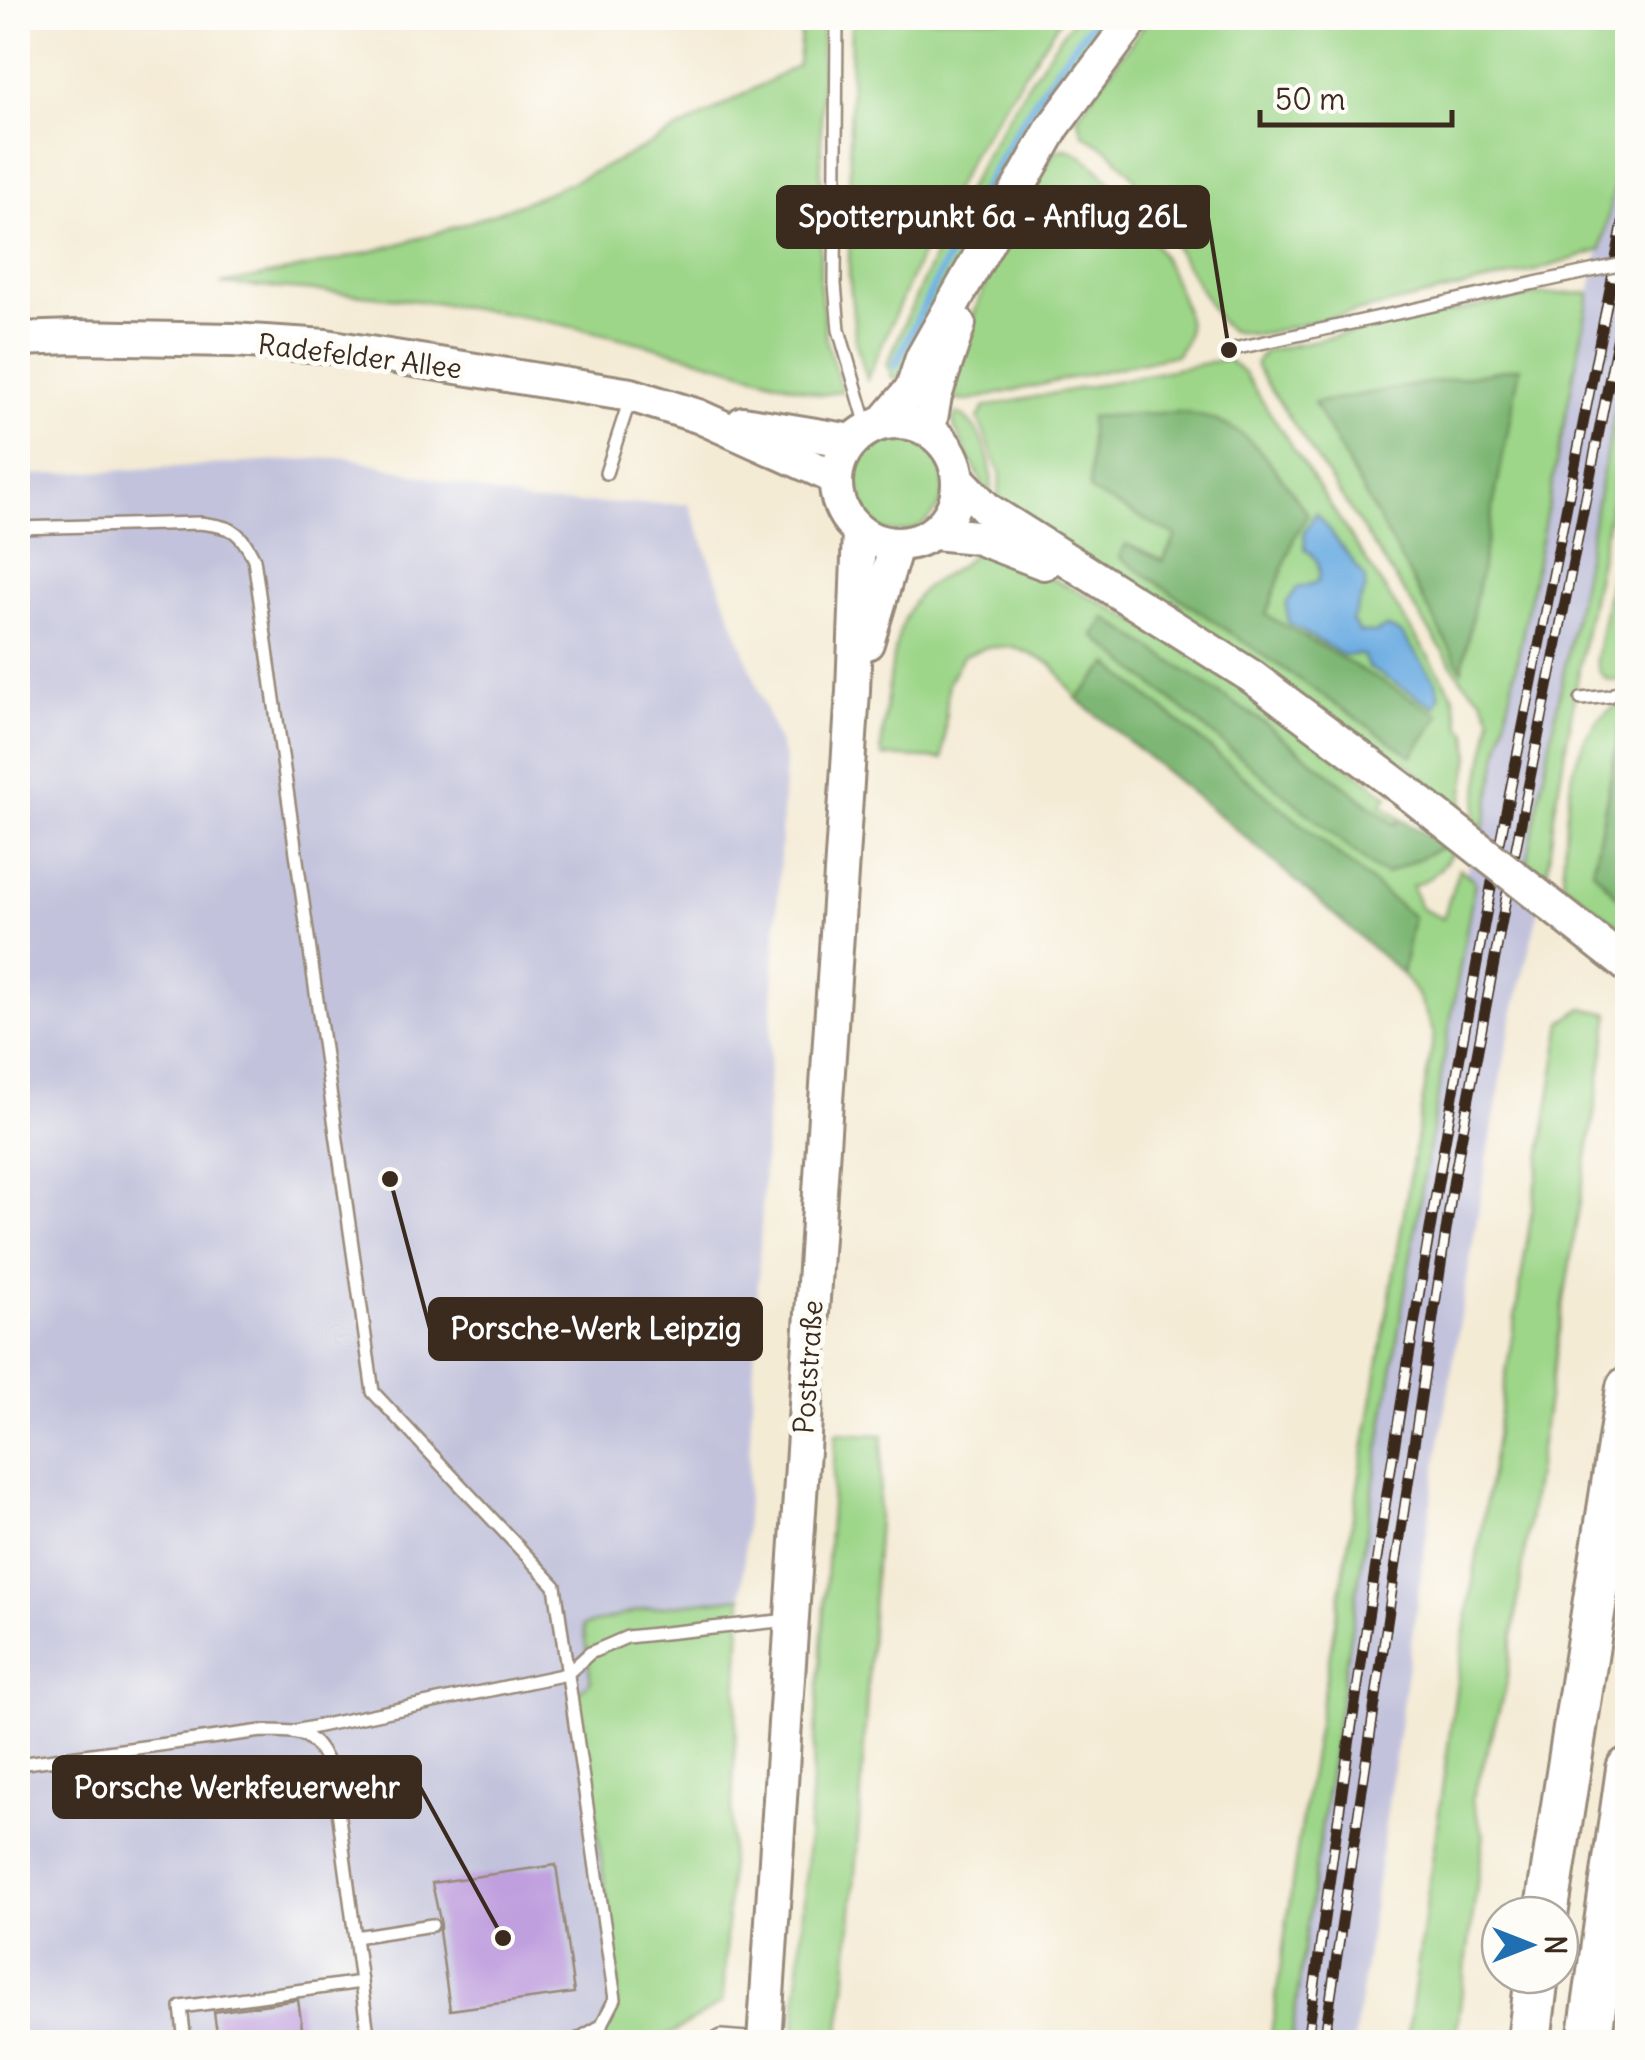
<svg xmlns="http://www.w3.org/2000/svg" width="1645" height="2060" font-family="Delius,sans-serif">
<style>
.industrial{fill:#c2c2dc}
.green{fill:#9dd689;stroke:#6c8054;stroke-width:2.5}
.forest{fill:#7eb775;stroke:#5c704a;stroke-width:2.5}
.water{fill:#70afe3;stroke:#566c80;stroke-width:2.5}
.lines{fill:none;stroke-linecap:round;stroke-linejoin:round}
.stream{stroke:#70afe3;stroke-width:8}
.building{fill:#bf9fde}
.lane-casing{stroke:#988a7a;stroke-width:16}
.secondary-casing{stroke:#988a7a;stroke-width:38}
.highway-casing{stroke:#988a7a;stroke-width:48}
.lane{stroke:#fff;stroke-width:11}
.secondary{stroke:#fff;stroke-width:32}
.highway{stroke:#fff;stroke-width:42}
.rail-casing{stroke:#3b2a1e;stroke-width:11}
.rail{stroke:#fdfcf7;stroke-width:8;stroke-dasharray:22;stroke-linecap:butt}
.lane-bridge-casing{stroke:#988a7a;stroke-width:16;stroke-linecap:butt}
.secondary-bridge-casing{stroke:#988a7a;stroke-width:38;stroke-linecap:butt}
.lane-bridge{stroke:#fff;stroke-width:11}
.secondary-bridge{stroke:#fff;stroke-width:32}
.labels{text-anchor:middle;stroke-width:10;stroke-linejoin:round;paint-order:stroke}
.street-label{font-size:28px;fill:#3b2a1e;stroke:#fdfcf7}
.leader{fill:none;stroke:#3b2a1e;stroke-width:4}
.callout-dot{fill:#3b2a1e;stroke:#fdfcf7;stroke-width:4}
.callout{fill:#3b2a1e;stroke:#3b2a1e;stroke-width:4}
.callout-label{font-size:30px;text-anchor:middle;font-weight:bold;fill:#fff}
</style>
<rect width="100%" height="100%" fill="#fdfcf7"/>
<filter id="ink" filterUnits="userSpaceOnUse"><feTurbulence type="fractalNoise" baseFrequency=".01" numOctaves="2"/><feDisplacementMap in="SourceGraphic" scale="20" xChannelSelector="R" yChannelSelector="G"/><feConvolveMatrix kernelMatrix="1 2 1 2 8 2 1 2 1" color-interpolation-filters="sRGB"/></filter>
<filter id="wash" filterUnits="userSpaceOnUse"><feTurbulence type="fractalNoise" baseFrequency=".0048" numOctaves="4" result="noise"/><feDisplacementMap in="SourceGraphic" scale="40" xChannelSelector="R" yChannelSelector="G"/><feGaussianBlur stdDeviation="2.25" result="paint"/><feColorMatrix in="noise" values="0 0 0 0 0 0 0 0 0 0 0 0 0 0 0 0 0 1.4 0 .05"/><feComposite in="paint" operator="in"/></filter>
<g filter="url(#wash)">
<rect width="100%" height="100%" fill="#f4ebd5"/>
<g class="industrial">
<path d="M1627,125V424L1586,629L1554,814L1547,877L1511,1023L1483,1183L1439,1448L1354,2042H1270L1297,1849L1466,872L1484,828L1590,293Z"/>
<path d="M347,457L531,503L689,504L785,760L742,1597L649,1608L583,1626L590,1653L640,2032L622,2042H18V476Z"/>
</g>
<g class="green">
<path d="M802,18H822L820,285L826,339L842,391L821,395C723,364 625,336 524,317C424,298 322,291 220,284C325,266 427,241 527,201C620,164 709,113 798,65Z"/>
<path d="M851,18H1061L975,149L920,257L867,379L856,343L849,273Z"/>
<path d="M1074,18H1112C1025,128 967,257 903,382L892,377L887,365C937,242 994,124 1074,18Z"/>
<path d="M1149,18H1627V125L1601,250L1538,270L1257,335L1231,331L1220,322L1132,175L1110,151L1083,134L1077,117Z"/>
<path d="M1064,149C1108,154 1188,285 1188,327C1188,339 1183,346 1176,355L967,401L951,399C965,310 1011,228 1055,151Z"/>
<path d="M1590,293L1484,828L1474,819L1491,717L1482,698L1462,680L1256,367V362L1265,351L1533,295Z"/>
<path d="M1627,348V424L1586,629L1554,814L1547,877L1527,861Z"/>
<path d="M1226,359L1244,373L1453,694L1461,727L1468,733L1470,756L1461,810L1409,765L1402,762L1398,766L997,502L1001,475L978,418L985,407Z"/>
<path d="M957,413C983,426 997,470 989,497L955,429L953,420Z"/>
<circle cx="896" cy="484" r="48"/>
<path d="M1627,491V679C1609,684 1599,679 1596,659Z"/>
<path d="M975,549L989,551C1040,574 1093,596 1142,624C1229,675 1308,736 1388,796L1382,805L1400,819L1396,825L1264,723L1106,618L1094,635L1386,873L1445,846L1452,852C1441,870 1432,879 1412,886L1420,908L1443,919L1459,868L1475,881C1407,1267 1344,1654 1291,2042H1270L1297,1849L1434,1034L1419,997L1402,974L1413,917L1109,664L1077,699L1052,664L1015,647H987L963,656L948,683L943,759L883,756L881,749C887,705 890,624 921,592C938,574 962,572 975,549Z"/>
<path d="M1625,699L1593,870L1618,897L1627,891V932L1563,883C1565,836 1564,762 1595,724C1602,714 1615,707 1625,699Z"/>
<path d="M1583,1008L1610,1014L1532,1499L1506,1687L1472,1800L1484,1835L1455,2042H1407L1457,1682L1562,1022Z"/>
<path d="M836,1433L883,1435L860,1810L846,1988L838,2040L794,2042Z"/>
<path d="M742,1597L723,2002L658,2042H594C617,2026 618,1999 617,1973L578,1692L591,1681L583,1626L649,1608Z"/>
</g>
<g class="forest">
<path d="M1520,367L1462,670L1314,403Z"/>
<path d="M1178,412C1251,420 1267,460 1308,514L1294,538L1266,615L1440,715L1412,756L1119,557L1126,544L1163,561L1176,536L1090,491V417Z"/>
<path d="M1106,618L1264,723L1395,825L1400,819L1445,846L1386,874L1375,869L1094,636Z"/>
<path d="M1109,664L1413,917L1402,974L1242,834L1077,699Z"/>
<path d="M1627,697L1628,891L1618,897L1593,870Z"/>
</g>
<path class="water" d="M1316,513L1365,578V589L1352,621L1359,632L1375,633L1386,627L1402,634L1436,682L1440,695L1435,707L1368,667L1363,655H1343L1288,623L1286,604L1297,588L1318,582C1322,566 1318,559 1305,549L1304,532Z"/>
<g class="lines">
<path class="stream" d="M895,366C952,248 1012,118 1096,18"/>
</g>
<g id="blocks">
<g class="building">
<path d="M556,1865L574,1993L450,2010L439,1931L441,1925L432,1883Z"/>
<path d="M298,2000L304,2042H218L214,2012Z"/>
</g>
</g>
</g>
<g filter="url(#ink)">
<use href="#blocks" fill-opacity="0" stroke="#988a7a" stroke-width="2.5"/>
<g class="lines">
<g class="lane-casing">
<g id="lane">
<path d="M837,18L835,284L839,330L868,429"/>
<path d="M1229,350L1535,283"/>
<path d="M606,473L630,399"/>
<path d="M18,528L199,523C232,527 239,529 254,559L373,1392L555,1586L615,1999L601,2026L573,2042"/>
<path d="M1581,699L1610,696L1628,686"/>
<path d="M295,1731L567,1674L590,1653L627,1637L788,1620"/>
<path d="M18,1764L262,1731C307,1731 312,1732 333,1773L369,2042"/>
<path d="M355,1937L432,1925"/>
<path d="M185,2042L181,2007L361,1982"/>
<path d="M710,2042L721,2036L760,2039"/>
</g>
</g>
<g class="secondary-casing">
<g id="secondary">
<path d="M18,339L74,337L233,340L326,346L631,395L698,416L836,478"/>
<circle cx="897" cy="483" r="61"/>
<path d="M743,423L852,441"/>
<path d="M883,423L912,389L922,358L1053,127L1134,18"/>
<path d="M929,430L935,396L959,324"/>
<path d="M959,480L988,510L1251,676L1412,796"/>
<path d="M934,533L976,537L1044,563"/>
<path d="M867,643L896,546"/>
<path d="M764,2042L853,691L859,532"/>
</g>
</g>
<g class="highway-casing">
<g id="highway">
<path d="M1546,1915L1628,1388"/>
<path d="M1529,2042L1537,1975"/>
<path d="M1589,2042L1628,1769"/>
</g>
</g>
<use href="#lane" class="lane"/>
<use href="#secondary" class="secondary"/>
<use href="#highway" class="highway"/>
<g class="rail-casing">
<g id="rail">
<path d="M1500,842L1628,198"/>
<path d="M1515,853L1628,286"/>
<path d="M1307,2042C1360,1653 1419,1268 1492,882"/>
<path d="M1324,2042L1454,1178L1507,893"/>
</g>
</g>
<use href="#rail" class="rail"/>
<g class="lane-bridge-casing">
<path id="lane-bridge" d="M1535,283L1628,263"/>
</g>
<g class="secondary-bridge-casing">
<path id="secondary-bridge" d="M1412,796L1628,966"/>
</g>
<use href="#lane-bridge" class="lane-bridge"/>
<use href="#secondary-bridge" class="secondary-bridge"/>
</g>
</g>
<g class="labels">
<g class="street-label">
<text transform="translate(360 356) rotate(7)" y="10">Radefelder Allee</text>
<text transform="translate(808 1367) rotate(-86)" y="10">Poststraße</text>
</g>
</g>
<path class="leader" d="M1229 350L1208 217M390 1179L430 1329M503 1938L420 1787"/>
<g class="callout-dot">
<circle cx="1229" cy="350" r="10"/>
<circle cx="390" cy="1179" r="10"/>
<circle cx="503" cy="1938" r="10"/>
</g>
<g class="callout">
<rect x="778" y="187" width="430" height="60" rx="10"/>
<rect x="430" y="1299" width="331" height="60" rx="10"/>
<rect x="54" y="1757" width="366" height="60" rx="10"/>
</g>
<g class="callout-label">
<text x="993" y="227">Spotterpunkt 6a - Anflug 26L</text>
<text x="596" y="1339">Porsche-Werk Leipzig</text>
<text x="237" y="1798">Porsche Werkfeuerwehr</text>
</g>
<rect width="1645" height="2060" fill="none" stroke="#fdfcf7" stroke-width="60"/>
<g transform="translate(1530 1945) rotate(90)"><circle r="48" fill="#fdfcf7" stroke="#afa8a0" stroke-width="2.5"/>
<path d="M0-8L18 38L0 25L-18 38Z" fill="#1f6fb2"/>
<text y="-15" font-size="28" font-weight="bold" text-anchor="middle" fill="#3b2a1e">N</text>
</g>
<path d="M1260 110v15h192v-15" fill="none" stroke="#3b2a1e" stroke-width="5"/>
<text x="1275" y="110" font-size="30" fill="#3b2a1e" stroke="#fdfcf7" stroke-width="8" paint-order="stroke">50 m</text>
</svg>
